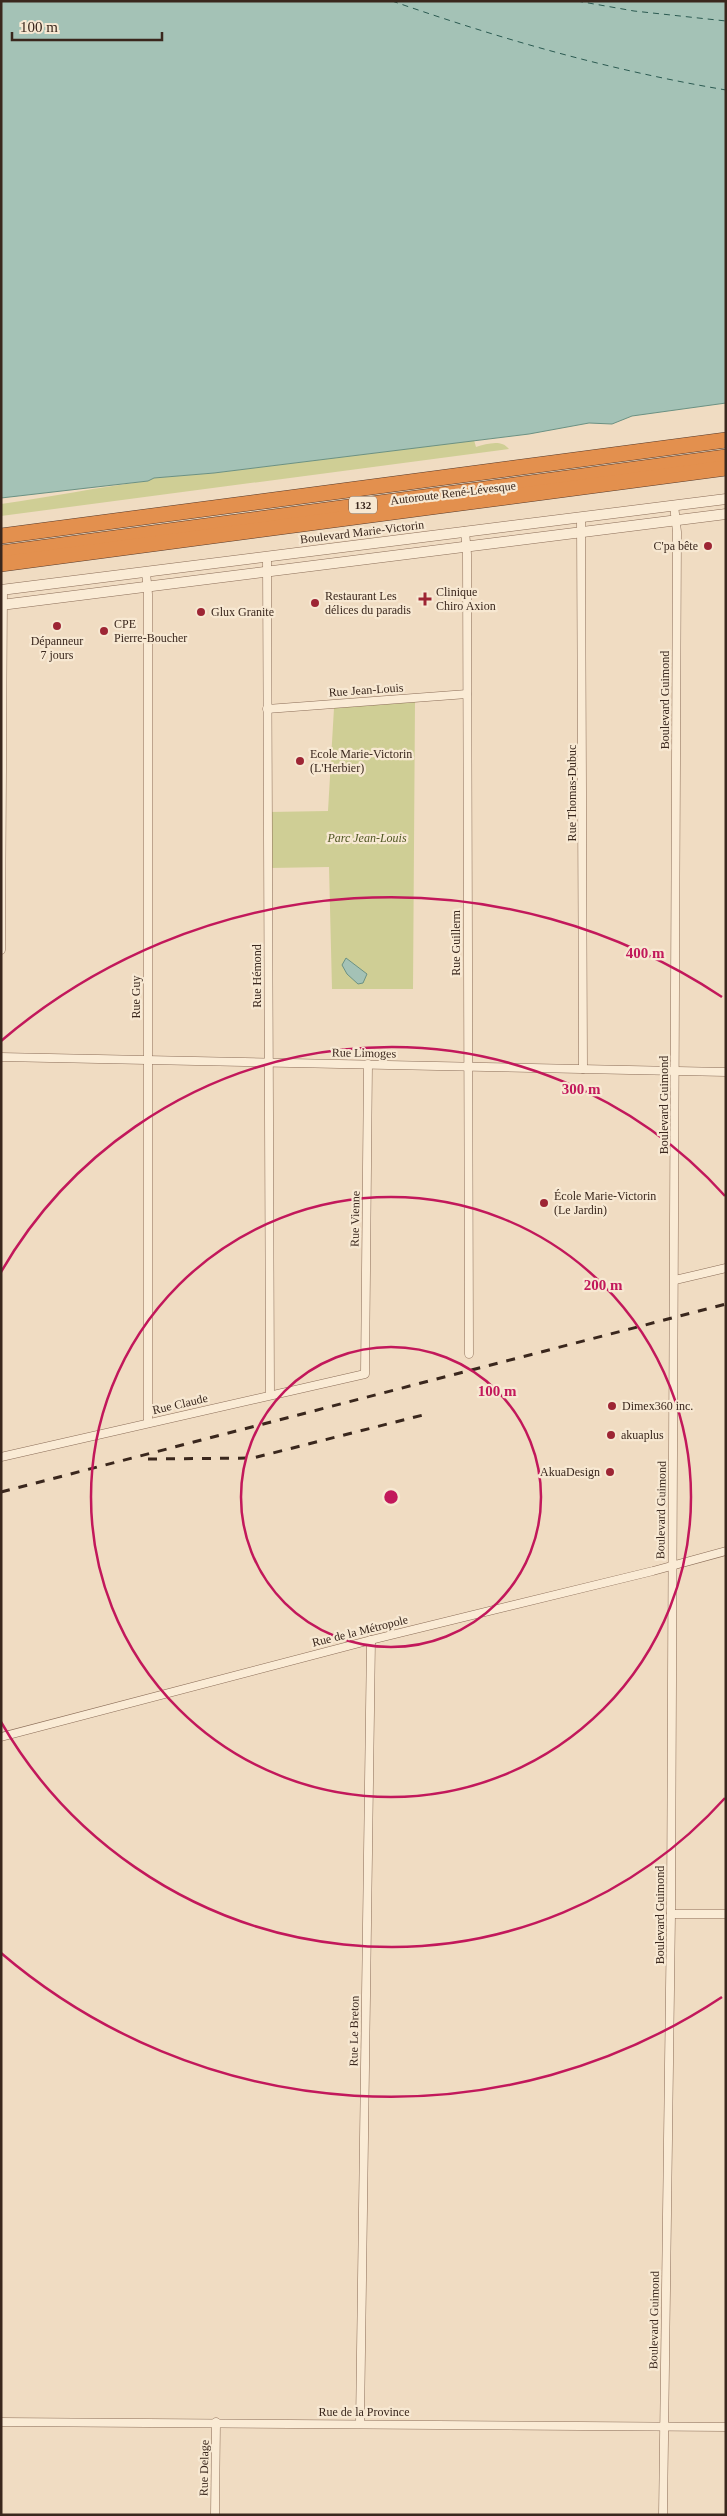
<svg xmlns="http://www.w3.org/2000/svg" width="727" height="2516" font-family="'Times New Roman',serif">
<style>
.green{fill:#cfce95}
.water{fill:#a4c2b6;stroke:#6b9183}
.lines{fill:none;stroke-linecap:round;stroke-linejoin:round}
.ferry{stroke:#2b5a51;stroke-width:1;stroke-dasharray:6 5;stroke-linecap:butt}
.minor-casing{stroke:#8b6d58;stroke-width:9}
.tertiary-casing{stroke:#8b6d58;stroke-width:11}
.motorway-casing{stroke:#583b2c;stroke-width:16}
.minor{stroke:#faebd5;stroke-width:8}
.tertiary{stroke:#faebd5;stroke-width:10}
.motorway{stroke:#e3904e;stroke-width:15}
.rail{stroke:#3a271d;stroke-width:3;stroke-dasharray:9 9;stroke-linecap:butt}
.ring{fill:none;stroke:#c2185b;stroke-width:2.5}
.poi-dot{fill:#9d2534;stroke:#f7e8d2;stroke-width:2}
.labels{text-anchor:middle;stroke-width:4.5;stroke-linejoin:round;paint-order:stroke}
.shield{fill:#f7e8d2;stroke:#736153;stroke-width:1}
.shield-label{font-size:11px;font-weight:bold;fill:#3a271d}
.street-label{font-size:12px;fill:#3a271d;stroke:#f7e8d2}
.poi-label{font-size:12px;fill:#3a271d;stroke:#f7e8d2;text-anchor:start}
.park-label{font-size:12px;font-style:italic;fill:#505723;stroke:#f7e8d2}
.centre{fill:#c2185b;stroke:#f7e8d2;stroke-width:2.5}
.ring-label{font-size:15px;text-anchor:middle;font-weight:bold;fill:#c2185b;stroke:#f7e8d2;stroke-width:4.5;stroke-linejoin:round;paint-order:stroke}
</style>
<rect width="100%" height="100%" fill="#f0dcc2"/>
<g class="green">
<path d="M474,440L476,447C487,444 501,439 509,449L1,516V504C51,497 98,487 148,481L154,478L214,473Z"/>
<path d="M415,702L413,989H332L329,867L269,868V812L328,811L334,708Z"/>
</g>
<g class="water">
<path d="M1,1H726V403L632,416L612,424L589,423L529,434L214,473L154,478L148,481L1,498Z"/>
<path d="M346,958L367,974L363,983L358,984L347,974L342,965Z"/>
</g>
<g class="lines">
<g class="ferry">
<path d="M392,1C504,40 609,70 726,90"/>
<path d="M577,1L634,11L726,21"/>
</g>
<g class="minor-casing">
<g id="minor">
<path d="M581,517L583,1069"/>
<path d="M465,531L467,554L469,1354"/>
<path d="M267,557L270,1395"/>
<path d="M146,572L148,594V1423"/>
<path d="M267,709L467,694"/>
<path d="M1,950L3,590"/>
<path d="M1,1057L726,1072"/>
<path d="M675,1280L726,1268"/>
<path d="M1,1457L365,1374L368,1064"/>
<path d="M1,1737L371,1640L653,1571L726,1551"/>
<path d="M671,1914H726"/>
<path d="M1,2422L726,2427"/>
<path d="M360,2423L371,1640"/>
<path d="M215,2515L216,2422"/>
<path d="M663,2515L671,1914L677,532L674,505"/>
</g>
</g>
<g class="tertiary-casing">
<g id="tertiary">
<path d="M1,590L726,499"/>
<path d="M1,605L726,514"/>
</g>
</g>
<g class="motorway-casing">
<g id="motorway">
<path d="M1,536L726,440"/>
<path d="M1,553L726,457"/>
<path d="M1,564L726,468"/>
</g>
</g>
<use href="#minor" class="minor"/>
<use href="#tertiary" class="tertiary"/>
<use href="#motorway" class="motorway"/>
<g class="rail">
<path d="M148,1459L253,1458L427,1414"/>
<path d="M1,1492L726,1304"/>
</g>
</g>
<g class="ring">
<circle cx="391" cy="1497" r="150"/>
<circle cx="391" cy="1497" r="300"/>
<path d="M725 1798A450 450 0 0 1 1 1722M1 1272A450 450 0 0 1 725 1196"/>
<path d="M722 1997A600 600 0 0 1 1 1953M1 1041A600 600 0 0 1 722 997"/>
</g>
<g class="poi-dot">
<circle cx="708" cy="546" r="5"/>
<path d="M422.5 591.5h5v5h5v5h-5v5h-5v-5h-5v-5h5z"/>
<circle cx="315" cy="603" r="5"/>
<circle cx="201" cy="612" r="5"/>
<circle cx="57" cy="626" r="5"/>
<circle cx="104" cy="631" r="5"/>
<circle cx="300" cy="761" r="5"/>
<circle cx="544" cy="1203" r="5"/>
<circle cx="612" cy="1406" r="5"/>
<circle cx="611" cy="1435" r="5"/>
<circle cx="610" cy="1472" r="5"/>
</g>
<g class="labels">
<rect class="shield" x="349" y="496.5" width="28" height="17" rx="4"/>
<g class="shield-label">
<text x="363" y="509">132</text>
</g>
<g class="street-label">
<text transform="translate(453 493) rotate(-7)" y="4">Autoroute René-Lévesque</text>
<text transform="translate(362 532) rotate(-7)" y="4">Boulevard Marie-Victorin</text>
<text transform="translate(366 690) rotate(-4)" y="4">Rue Jean-Louis</text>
<text transform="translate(665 700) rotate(-90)" y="4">Boulevard Guimond</text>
<text transform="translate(572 793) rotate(-90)" y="4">Rue Thomas-Dubuc</text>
<text transform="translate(456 943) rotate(-90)" y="4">Rue Guillerm</text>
<text transform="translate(257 976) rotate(-90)" y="4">Rue Hémond</text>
<text transform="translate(136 997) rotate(-90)" y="4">Rue Guy</text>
<text transform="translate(364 1053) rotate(1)" y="4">Rue Limoges</text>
<text transform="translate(664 1105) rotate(-90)" y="4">Boulevard Guimond</text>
<text transform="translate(355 1219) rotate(-89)" y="4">Rue Vienne</text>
<text transform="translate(180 1404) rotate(-13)" y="4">Rue Claude</text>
<text transform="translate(661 1510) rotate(-89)" y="4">Boulevard Guimond</text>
<text transform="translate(360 1631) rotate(-14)" y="4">Rue de la Métropole</text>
<text transform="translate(660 1915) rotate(-90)" y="4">Boulevard Guimond</text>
<text transform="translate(354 2031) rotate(-89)" y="4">Rue Le Breton</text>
<text transform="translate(654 2320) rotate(-89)" y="4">Boulevard Guimond</text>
<text x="364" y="2416">Rue de la Province</text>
<text transform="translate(204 2468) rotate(-89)" y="4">Rue Delage</text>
</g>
<g class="poi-label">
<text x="698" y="550" text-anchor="end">C'pa bête</text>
<text x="436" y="596">Clinique<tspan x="436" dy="14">Chiro Axion</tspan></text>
<text x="325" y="600">Restaurant Les<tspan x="325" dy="14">délices du paradis</tspan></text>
<text x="211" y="616">Glux Granite</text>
<text x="114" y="628">CPE<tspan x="114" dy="14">Pierre-Boucher</tspan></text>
<text x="57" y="645" text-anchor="middle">Dépanneur<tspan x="57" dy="14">7 jours</tspan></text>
<text x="310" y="758">Ecole Marie-Victorin<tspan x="310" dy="14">(L'Herbier)</tspan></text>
<text x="554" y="1200">École Marie-Victorin<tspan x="554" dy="14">(Le Jardin)</tspan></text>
<text x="622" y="1410">Dimex360 inc.</text>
<text x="621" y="1439">akuaplus</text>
<text x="600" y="1476" text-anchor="end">AkuaDesign</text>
</g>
<g class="park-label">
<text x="367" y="842">Parc Jean-Louis</text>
</g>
</g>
<circle cx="391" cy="1497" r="8" class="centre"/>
<g class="ring-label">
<text x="645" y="958">400 m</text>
<text x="581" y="1094">300 m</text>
<text x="603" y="1290">200 m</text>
<text x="497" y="1396">100 m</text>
</g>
<rect width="727" height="2516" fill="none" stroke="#3a271d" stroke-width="5"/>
<path d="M12 32v8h150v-8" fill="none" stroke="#3a271d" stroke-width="2.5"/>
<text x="20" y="32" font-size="15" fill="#3a271d" stroke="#f7e8d2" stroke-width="4" paint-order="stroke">100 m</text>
</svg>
